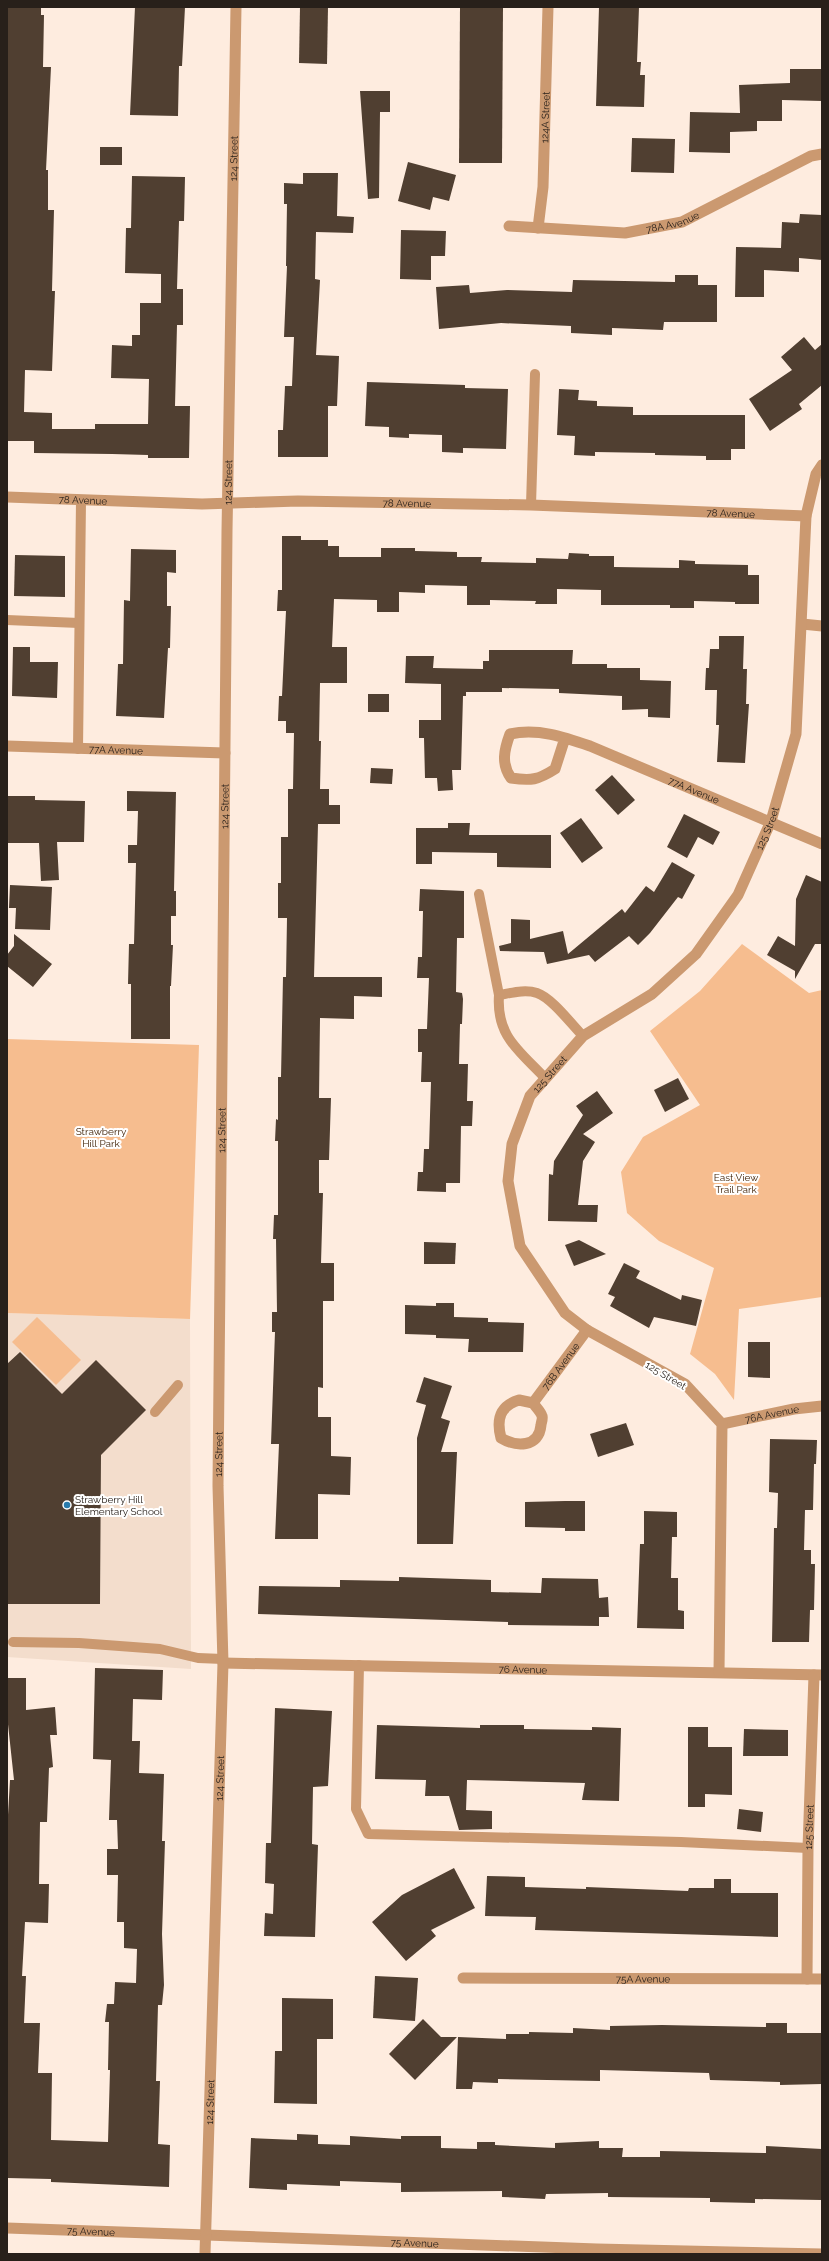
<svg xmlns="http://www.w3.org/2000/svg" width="829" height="2261" font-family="Raleway,sans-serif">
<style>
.built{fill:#f3ddcc}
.green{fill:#f6bd8f}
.building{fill:#503f31}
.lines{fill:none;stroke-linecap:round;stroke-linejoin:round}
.service{stroke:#cb9970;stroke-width:10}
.minor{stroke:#cb9970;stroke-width:11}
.tertiary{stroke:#cb9970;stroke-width:11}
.poi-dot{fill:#297bac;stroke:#fff;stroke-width:1.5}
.labels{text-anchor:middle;stroke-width:4;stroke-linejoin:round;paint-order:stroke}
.street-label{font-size:10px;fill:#28201a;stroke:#fff}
.park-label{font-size:10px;fill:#3f2105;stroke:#fff}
.poi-label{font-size:10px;fill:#28201a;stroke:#fff;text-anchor:start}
</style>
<rect width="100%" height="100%" fill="#feecdf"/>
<path class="built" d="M7,1313L190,1319L191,1669L7,1657Z"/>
<g class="green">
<path d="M742,944L809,993L822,990V1297L739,1309L734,1400L715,1374L690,1354L714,1268L659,1241L627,1213L621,1172L643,1137L700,1105L650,1031L700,991Z"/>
<path d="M7,1039L199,1045L190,1319L7,1313Z"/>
<path d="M37,1317L81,1360L56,1385L12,1342Z"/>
</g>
<g class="building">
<path d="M7,7H41V15H44L43,67H51L46,170H48V210H54L52,291H55L52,371L25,370L24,412L52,413V429H95V424H148L149,379L111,378L112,345L132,346V335H140V303H161V274L125,273L126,228H131L132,176L185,177L184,221H179L177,289H183V325H177L175,406H190L189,458H148V455L112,454L34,453V441H7Z"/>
<path d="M135,7H185L182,66H179L178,116L130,115Z"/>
<path d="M300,7H328L327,64L299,63Z"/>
<path d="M460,7H503L502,163H459Z"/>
<path d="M599,7H639L637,62H641L640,75H645L644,107L596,106Z"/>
<path d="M790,69H822V101L782,100V121H757V131L730,132V153L689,152L690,112L740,113L739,85L790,83Z"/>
<path d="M360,91H390V112H380L379,198L368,199Z"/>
<path d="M632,138L675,139L674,173L631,172Z"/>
<rect x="100" y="147" width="22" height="18"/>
<path d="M408,162L456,175L449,201L433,197L430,210L398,201Z"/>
<path d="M303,173H338L337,216L354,217L353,233L316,232L315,279L320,280L316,355L339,356L337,406H328V457H278V430H283L285,386H292L294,337H284L287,266H286L287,204H284V183L303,184Z"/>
<path d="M800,214L822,215V260L799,258V272L764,270V297H735L736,247L781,248L782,222L799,223Z"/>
<path d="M401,230L446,231L445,256H431V280L400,279Z"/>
<path d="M675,275H698V285H717V322H664L663,330L612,328V335L571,333V326L501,323L439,329L436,287L469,285L470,293L507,290L572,292L573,280L675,282Z"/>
<path d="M804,337L815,350L822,344V385L799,404L802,409L770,431L749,399L792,370L781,357Z"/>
<path d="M367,382L465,385V388L508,389L506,449L463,448V453L442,452V435L409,434V438L389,437V427L365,426Z"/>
<path d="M559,389L579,390L578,400L597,401V406L633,407V415H745V449H731V460H706V456L655,455V453L595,452V456L574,455L575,436L557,435Z"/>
<path d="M282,536H301V540H328V546H339V557H381V548H415V551L457,552V557H482L481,562L536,563V558L568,559L569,553L589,554V556H614V567L679,568V560L695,561V564L748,565V575H759V604H735V602L694,601V608H670V605H601V590L557,589V604H535L536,601L490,600V605H467V586L425,585V593L399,592V612H377V600L334,599L332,647H347V683H320L319,741H321L320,789H329V805H340V824H318L314,977H382V997L354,996V1019L320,1018L319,1098H331L329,1160H319V1193H323L321,1263H334V1301H323V1388L318,1387V1417H331V1456L351,1457L350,1495L318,1494V1539H275L279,1444H271L275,1332H272V1312H277L276,1239H273L274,1215H278V1141H275L276,1119L278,1120V1077H281L283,977H286L287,918H278V883H281V837H288V789H293L294,733H286V721H278L279,696H282L286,611H277L278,590H282Z"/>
<path d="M131,549L176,550V573L167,572V606H171L170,648H168L164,718L116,716L118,664H123L124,600L130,601Z"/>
<path d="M15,555L65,556V597L14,596Z"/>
<path d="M719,636H744L743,669H747L746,704H749L745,763L717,762L719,725H716L717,690H705L706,668H709L710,649H719Z"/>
<path d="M13,647H30V662H58L57,698L12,696Z"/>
<path d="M489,650H573L572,664H607V668H640V680L671,681L670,718L648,717V709L622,710V696L559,693V689L502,688V692H466V696H463L461,770H452L453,790L438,791L437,778H425L424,738H419V720H441V684L405,683L406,656H434L433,668L483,669V661H489Z"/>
<rect x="368" y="694" width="21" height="18"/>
<path d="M371,768L393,769L392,784L370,783Z"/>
<path d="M612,775L635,800L618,815L595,790Z"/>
<path d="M127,791L176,792L174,891H176V916H171V945H173L171,986H170V1039H131V984H128L129,944H134L136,863H128V845H137L138,811H127Z"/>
<path d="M7,796H35V800L85,801L84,842H57L59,880L41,881L39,843H7Z"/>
<path d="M684,814L720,832L713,845L698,837L687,858L667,847Z"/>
<path d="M581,818L603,848L582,863L560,833Z"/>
<path d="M448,823H470L469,835H551V868L497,867V853L432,852V864H416V828H448Z"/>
<path d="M672,862L695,875L682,899L678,897L650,933L638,945L629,936L595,962L589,955L547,964L544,952L500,951L499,946L511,943V919L530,920V939L563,931L568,954L622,909L625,913L646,886L654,892Z"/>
<path d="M806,875L822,882V944H815L795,979V971L767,955L778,936L795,946L796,899Z"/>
<path d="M10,885L52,887L50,930L15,929L16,908H9Z"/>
<path d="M420,889L464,891V938H457L456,992L462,993L463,999L462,1024H460L459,1064H468L467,1101H473L472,1126H461L460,1183H446V1192L417,1191L418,1172H423L424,1149H429L431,1082H421L422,1052H418V1029H427L429,978H417L418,957H422L423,911H419Z"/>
<path d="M14,934L52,964L33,987L7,966V955L14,946Z"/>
<path d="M678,1078L689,1099L665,1112L654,1090Z"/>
<path d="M597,1091L613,1113L583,1134L595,1142L583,1161L578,1205H598L597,1222L548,1221L549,1174L553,1175L554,1161L583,1115L576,1106Z"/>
<path d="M579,1240L606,1254L574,1266L565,1245Z"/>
<path d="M424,1242L456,1243L455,1264H424Z"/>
<path d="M624,1263L640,1271L636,1278L681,1300L682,1295L702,1300L696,1326L654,1317L649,1328L610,1306L615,1297L608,1294Z"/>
<path d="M436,1303H454V1317L488,1318V1322L524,1323L523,1352H468L469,1339L436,1338V1335L405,1334V1305L436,1306Z"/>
<path d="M748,1342H770V1378L748,1377Z"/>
<path d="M20,1352L62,1394L96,1360L146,1410L101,1455L100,1604H7V1364Z"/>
<path d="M424,1377L452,1386L441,1418L450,1421L441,1452H457L453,1544H417V1438L426,1405L416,1402Z"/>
<path d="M626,1423L634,1445L598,1457L590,1434Z"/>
<path d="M770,1439L817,1440L816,1464H814L813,1510H805L804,1550H811V1564H815L814,1610H810L809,1642H772L774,1528H777L778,1493L769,1492Z"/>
<path d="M565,1501H585V1531H565V1528L525,1527V1502Z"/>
<path d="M644,1511L677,1512V1537H672L671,1578H678V1610L684,1611V1629L637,1628L640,1544H644Z"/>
<path d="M399,1577L491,1580V1592L541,1593L542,1578L598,1579L599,1598L608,1597L609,1617H599V1626L508,1625V1622L258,1614L259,1586L340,1587V1580L399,1581Z"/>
<path d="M95,1668L163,1670L162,1700L133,1699L132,1741H140L139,1773L164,1774L162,1841H165L162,1934L164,1985L162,2005H158L156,2081H160L158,2144L170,2145L169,2187L51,2182V2179L7,2178V1832L10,1780H14L7,1715V1678H26V1710L55,1707L57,1735H50L53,1767L49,1768L47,1822H40L39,1884H49L48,1923L25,1922L22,1976H26L24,2023H40L38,2073H52L51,2140L108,2142L110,2070H108L109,2022H105L107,2004H114L115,1982L136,1983L137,1949L124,1948V1922H117L118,1875H107V1849H118L117,1820H109L111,1760L93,1759Z"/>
<path d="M275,1708L332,1711L328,1786L313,1787L312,1844L318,1845L315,1937L264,1936L265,1913L273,1914L274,1884L265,1883L266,1843H271Z"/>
<path d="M377,1725L480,1728V1725H524V1729L592,1730V1727L621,1728L619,1801L582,1800L585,1783L467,1780L466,1810L492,1811V1829L459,1830L449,1796H425L426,1780L375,1779Z"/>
<path d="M688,1727H708V1747H732V1795L705,1794V1807H688Z"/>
<path d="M744,1729L788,1730V1756H743Z"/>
<path d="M739,1809L763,1812L761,1832L737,1829Z"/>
<path d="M454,1868L475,1908L431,1930L436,1936L406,1961L372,1922L402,1895Z"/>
<path d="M487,1876L525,1877V1887L586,1889V1887L688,1891L689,1888H714V1879H731V1893H778V1937L535,1930L536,1917L485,1916Z"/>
<path d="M375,1976L418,1978L415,2021L373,2018Z"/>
<path d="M282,1998L333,1999V2039H317V2104L274,2103L275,2051H282Z"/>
<path d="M423,2019L441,2037H457L415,2080L389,2054Z"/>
<path d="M766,2023H787V2033H822V2084L780,2085V2082L710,2080L709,2073L600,2070V2081L498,2079V2083L473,2082L472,2089H456L458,2037L506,2039V2034H529V2032L573,2033V2028L610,2030V2026L662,2025L766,2027Z"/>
<path d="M297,2134L318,2135V2144L350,2145V2136L401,2139V2136H441V2148L477,2149V2142H495V2145L555,2148V2143L599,2141V2148H623L622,2157H660V2151L766,2153V2146L822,2149V2200L755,2199V2203L710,2202V2198L608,2197V2193L546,2194L545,2199L502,2197V2191L401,2192V2183L340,2181V2186L287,2184V2190L249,2188L251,2138L297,2140Z"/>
</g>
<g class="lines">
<g class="service">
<path d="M531,505L535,374"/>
<path d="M7,620L79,623"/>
<path d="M78,749L81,501"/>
<path d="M479,894L499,995C496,1037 520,1051 545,1078"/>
<path d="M499,995C511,993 525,989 537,993C552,998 572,1025 583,1036"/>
<path d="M155,1412L178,1385"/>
<path d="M13,1642L79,1643L160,1649L198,1658L223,1659"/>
<path d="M359,1665L356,1809L368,1834L681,1842L808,1848"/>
</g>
<g class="minor">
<path id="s1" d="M509,226L625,233L682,222L811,156L822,154"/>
<path id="s2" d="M538,228L543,187L548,7"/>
<path id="s3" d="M7,497L202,504L298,501L531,505L806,516"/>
<path d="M802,624L822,626"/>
<path id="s4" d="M565,738L555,769C538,780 531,781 511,778C501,764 504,750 510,734C538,728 564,737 590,746L822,844"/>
<path id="s5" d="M7,746L225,753"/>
<path d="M519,1400L533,1403C536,1407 541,1412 542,1416C543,1419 541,1423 541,1425C539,1448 516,1447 501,1438C496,1419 500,1406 519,1400Z"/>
<path id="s6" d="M533,1403L587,1330"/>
<path id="s7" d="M722,1424L794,1409L822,1406"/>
<path id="s8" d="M223,1663L822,1675"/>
<path id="s9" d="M719,1672L722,1424L685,1384L587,1330L565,1313L520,1246L508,1181L512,1144L530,1096L583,1036L652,994L696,954L738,895L771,821L796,734L806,516L816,474L822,465"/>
<path id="s10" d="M463,1978L822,1979"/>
<path id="s11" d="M807,1979L808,1848L814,1675"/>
</g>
<g class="tertiary">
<path id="s12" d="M7,2228L597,2249L822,2254"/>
<path id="s13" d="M205,2254L223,1663L218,1486L227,531L236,7"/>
</g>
</g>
<circle class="poi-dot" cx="67" cy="1505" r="4"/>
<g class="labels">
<g class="street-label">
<text dy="4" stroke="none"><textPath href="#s2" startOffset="111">124A Street</textPath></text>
<text dy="4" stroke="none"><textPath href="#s13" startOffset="2096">124 Street</textPath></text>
<text dy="4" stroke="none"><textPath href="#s1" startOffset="165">78A Avenue</textPath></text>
<text dy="4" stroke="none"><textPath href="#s13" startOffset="1772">124 Street</textPath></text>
<text dy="4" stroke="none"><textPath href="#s3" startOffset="76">78 Avenue</textPath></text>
<text dy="4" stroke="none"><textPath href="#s3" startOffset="400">78 Avenue</textPath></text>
<text dy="4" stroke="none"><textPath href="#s3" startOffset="724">78 Avenue</textPath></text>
<text dy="4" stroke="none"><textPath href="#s5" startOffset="109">77A Avenue</textPath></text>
<text dy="4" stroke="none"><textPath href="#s4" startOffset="320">77A Avenue</textPath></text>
<text dy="4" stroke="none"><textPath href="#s13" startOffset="1448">124 Street</textPath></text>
<text dy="4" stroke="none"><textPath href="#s9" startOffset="1043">125 Street</textPath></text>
<text dy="4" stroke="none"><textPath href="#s9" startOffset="707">125 Street</textPath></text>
<text dy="4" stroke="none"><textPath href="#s13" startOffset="1124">124 Street</textPath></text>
<text dy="4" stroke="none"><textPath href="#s6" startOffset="46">76B Avenue</textPath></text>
<text transform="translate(666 1375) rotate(31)" y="4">125 Street</text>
<text dy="4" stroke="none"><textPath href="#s7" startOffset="51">76A Avenue</textPath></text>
<text dy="4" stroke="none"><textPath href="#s13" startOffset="800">124 Street</textPath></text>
<text dy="4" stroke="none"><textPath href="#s8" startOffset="300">76 Avenue</textPath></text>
<text dy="4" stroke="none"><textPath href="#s13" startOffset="476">124 Street</textPath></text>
<text dy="4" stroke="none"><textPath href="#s11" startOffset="152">125 Street</textPath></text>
<text dy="4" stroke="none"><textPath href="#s10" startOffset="180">75A Avenue</textPath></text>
<text dy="4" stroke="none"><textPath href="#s13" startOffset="152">124 Street</textPath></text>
<text dy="4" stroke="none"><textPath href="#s12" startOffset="84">75 Avenue</textPath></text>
<text dy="4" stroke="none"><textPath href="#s12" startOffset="408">75 Avenue</textPath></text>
</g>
<g class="park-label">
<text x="101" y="1135">Strawberry<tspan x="101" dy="12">Hill Park</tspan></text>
<text x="736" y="1181">East View<tspan x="736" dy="12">Trail Park</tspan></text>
</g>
<g class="poi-label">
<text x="75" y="1503">Strawberry Hill<tspan x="75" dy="12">Elementary School</tspan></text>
</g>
</g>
<rect width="829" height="2261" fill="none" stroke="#28201a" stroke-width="16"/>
</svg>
